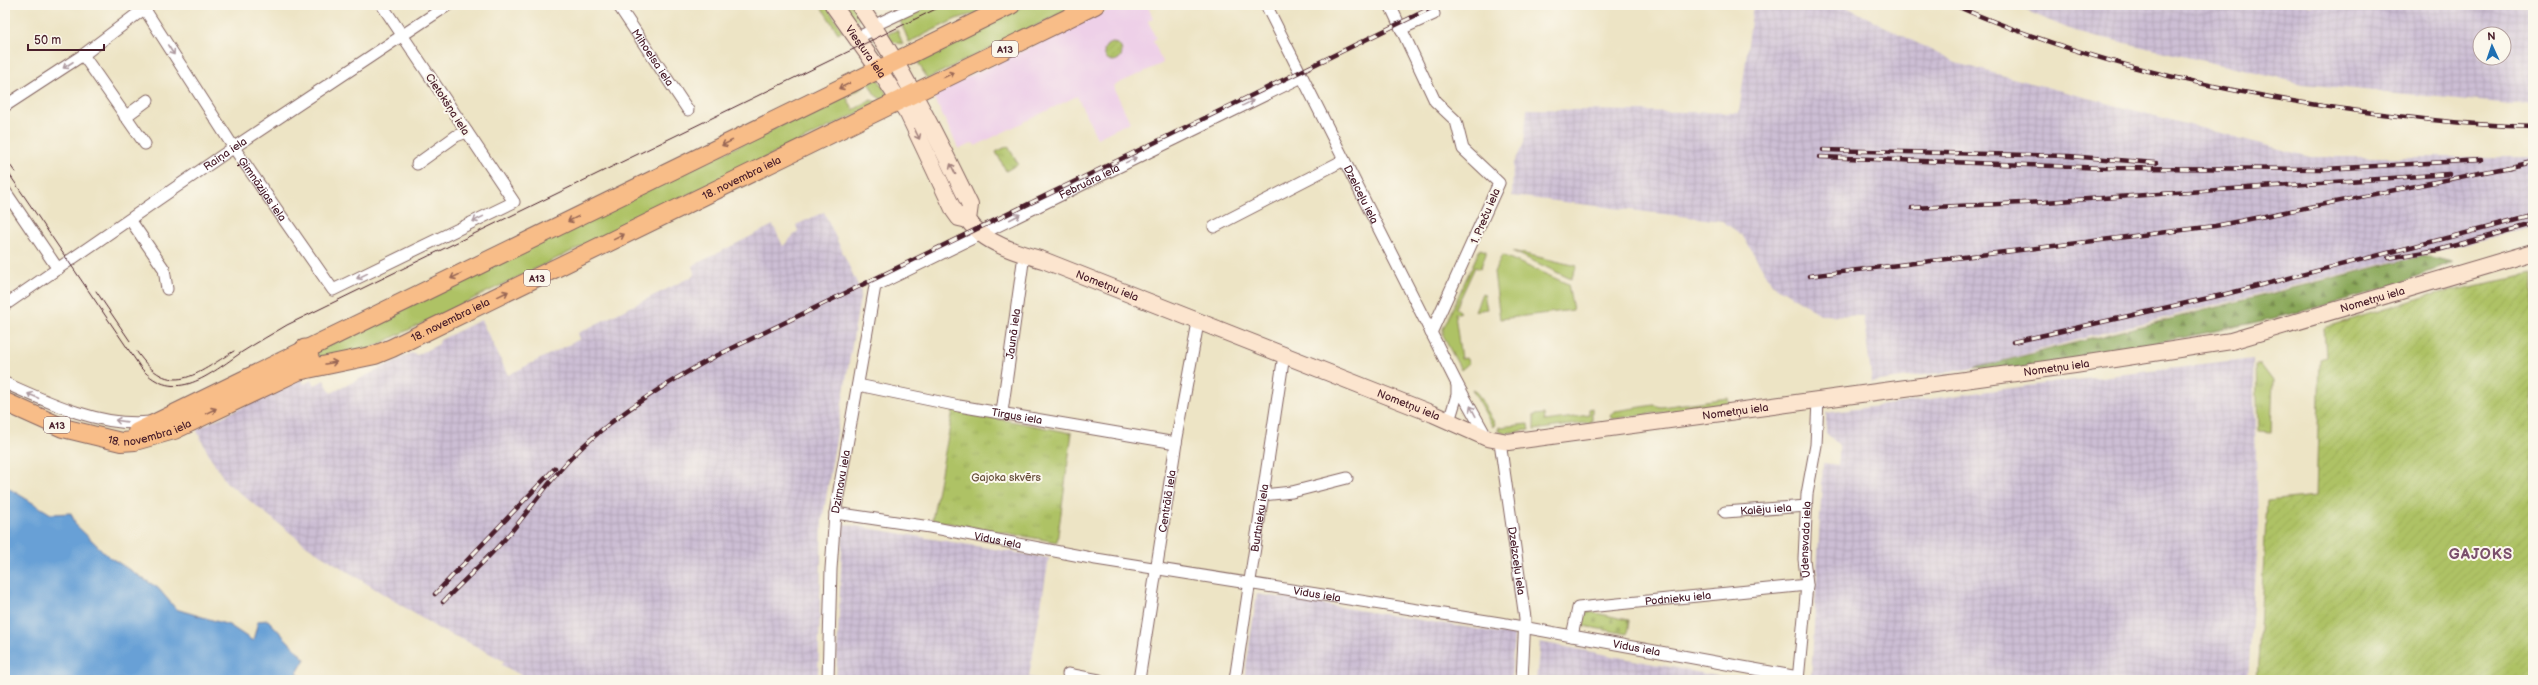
<svg xmlns="http://www.w3.org/2000/svg" width="2538" height="685" font-family="'Balsamiq Sans',sans-serif">
<style>
.built{fill:#eed0e8}
.industrial{fill:url(#industrial-grid);fill-rule:evenodd}
.grass{fill:#aec265;stroke:#7c7048}
.forest{fill:url(#forest-firs);stroke:#6a6442}
.cemetery{fill:url(#cemetery-stones);stroke:#7c7048}
.park{fill:url(#park-tufts);stroke:#7c7048}
.garden{fill:url(#garden-furrows);stroke:#7c7048}
.water{fill:#67a0d6;stroke:#586080}
.lines{fill:none;stroke-linecap:round;stroke-linejoin:round}
.street-casing{stroke:#836461;stroke-width:13}
.secondary-casing{stroke:#836461;stroke-width:18}
.primary-casing{stroke:#836461;stroke-width:20}
.highway-casing{stroke:#836461;stroke-width:23}
.street{stroke:#fff;stroke-width:11}
.secondary{stroke:#fce5cf;stroke-width:16}
.primary{stroke:#f8bd88;stroke-width:18}
.highway{stroke:#f8bd88;stroke-width:21}
.tram{stroke:#4a1f2b;stroke-width:1}
.rail-casing{stroke:#4a1f2b;stroke-width:4.5}
.rail{stroke:#fbf7ec;stroke-width:3;stroke-dasharray:9;stroke-linecap:butt}
.oneway{stroke:#ae9aa0}
.oneway2{stroke:#986655}
.oneway3{stroke:#a3827d}
.labels{text-anchor:middle;stroke-width:4;stroke-linejoin:round;paint-order:stroke}
.shield{fill:#fbf7ec;stroke:#7f6065;stroke-width:1}
.shield-label{font-size:10px;font-weight:bold;fill:#4a1f2b}
.street-label{font-size:11px;fill:#4a1f2b;stroke:#fbf7ec}
.park-label{font-size:11px;fill:#68503c;stroke:#fbf7ec}
.district-label{font-size:15px;font-weight:bold;letter-spacing:1px;fill:#7b506c;stroke:#fbf7ec}
</style>
<defs>
<pattern id="industrial-grid" width="8" height="8" patternUnits="userSpaceOnUse"><rect width="8" height="8" fill="#ccbed4"/><path d="M0 4h8M4 0v8" fill="none" stroke="#b1a3b6"/></pattern>
<pattern id="forest-firs" width="22" height="20" patternUnits="userSpaceOnUse"><rect width="22" height="20" fill="#8aa85a"/><path d="M5 1l3.5 6h-7zM16 11l3.5 6h-7z" fill="#73884b"/></pattern>
<pattern id="cemetery-stones" width="16" height="16" patternUnits="userSpaceOnUse"><rect width="16" height="16" fill="#aec265"/><path d="M2 7V4a2 2 0 0 1 4 0v3zM10 15v-3a2 2 0 0 1 4 0v3z" fill="#97a658"/></pattern>
<pattern id="park-tufts" width="24" height="20" patternUnits="userSpaceOnUse"><rect width="24" height="20" fill="#aec265"/><path d="M3 7l-1-3M5 7V3M7 7l1-3M15 17l-1-3M17 17v-4M19 17l1-3" fill="none" stroke="#97a658"/></pattern>
<pattern id="garden-furrows" width="10" height="10" patternUnits="userSpaceOnUse"><rect width="10" height="10" fill="#aec265"/><path d="M-1 1l2-2M0 10L10 0M9 11l2-2" fill="none" stroke="#97a658"/></pattern>
</defs>
<rect width="100%" height="100%" fill="#fbf7ec"/>
<filter id="ink" filterUnits="userSpaceOnUse"><feTurbulence type="fractalNoise" baseFrequency=".025" numOctaves="2"/><feDisplacementMap in="SourceGraphic" scale="8" xChannelSelector="R" yChannelSelector="G"/><feConvolveMatrix kernelMatrix="1 2 1 2 8 2 1 2 1" color-interpolation-filters="sRGB"/></filter>
<filter id="wash" filterUnits="userSpaceOnUse"><feTurbulence type="fractalNoise" baseFrequency=".012" numOctaves="4" result="noise"/><feDisplacementMap in="SourceGraphic" scale="16" xChannelSelector="R" yChannelSelector="G"/><feGaussianBlur stdDeviation="0.9" result="paint"/><feColorMatrix in="noise" values="0 0 0 0 0 0 0 0 0 0 0 0 0 0 0 0 0 1.4 0 .05"/><feComposite in="paint" operator="in"/></filter>
<g filter="url(#wash)">
<rect width="100%" height="100%" fill="#ede4c5"/>
<path class="built" d="M1119,5H1147L1153,18L1148,21L1156,39L1153,41L1163,63L1113,86L1130,122L1097,138L1077,96L975,146L974,143L959,149L932,94Z"/>
<g class="industrial">
<path d="M1753,5H1843L1956,63L2310,157H2533V227L2095,335L1975,368L1872,382L1863,316L1822,315L1772,284L1742,235L1722,221L1512,196L1513,165L1524,143L1527,109L1739,113Z"/>
<path d="M2013,5H2533V103L2510,104L2303,84L2074,31ZM2480,34H2504V58H2480Z"/>
<path d="M824,212L861,292L822,522L818,680H530L502,665L504,661L464,640L442,631L307,546L226,482L209,455L196,429L302,379L304,384L312,380L315,385L324,380L331,393L411,353L417,355L439,344L440,340L481,320L508,375L580,339L578,333L695,275L692,266L773,225L783,246L798,231L796,225Z"/>
<path d="M2253,359L2258,524L2248,680H1811L1823,463L1838,465L1839,458V445L1826,433V413L2041,384Z"/>
<path d="M843,524L1049,558L1029,677L1042,680H836Z"/>
<path d="M1257,594L1514,635L1511,680H1244Z"/>
<path d="M1540,642L1738,680H1536Z"/>
</g>
<g class="grass">
<path d="M820,5H826L843,31L838,33Z"/>
<path d="M847,5H852L861,18L852,24L843,7Z"/>
<path d="M926,5H996L981,12L956,19L909,42L899,18Z"/>
<path d="M1025,5H1078L927,79L916,58Z"/>
<path d="M897,30L903,44L893,42L885,35Z"/>
<path d="M878,79L888,96L884,101L875,95L868,82Z"/>
<path d="M864,85L863,88L846,96L853,110L871,100L879,103L369,349L318,357L315,352Z"/>
<path d="M1480,249L1486,251V254L1480,269L1475,267L1456,308L1461,312L1455,314L1461,359L1466,358L1469,363L1461,370L1443,336V329Z"/>
<path d="M1512,251L1577,266L1571,279Z"/>
<path d="M1502,255L1568,284L1573,310L1500,319L1494,272Z"/>
<path d="M1482,293L1484,294L1487,309L1475,311Z"/>
<path d="M1472,389L1476,391L1495,424L1493,427Z"/>
<path d="M1728,398L1729,403L1613,419L1611,416L1615,411L1654,405L1661,407Z"/>
<path d="M1592,408V422L1534,430V415L1544,414L1545,421L1589,415V409Z"/>
<path d="M1528,424L1529,430L1506,433L1498,430L1499,427Z"/>
</g>
<path class="forest" d="M2424,255L2453,262C2349,307 2237,326 2127,349C2087,357 2013,377 1975,368Z"/>
<path class="cemetery" d="M1586,611L1629,620L1627,634L1583,626Z"/>
<g class="park">
<path d="M1008,146L1018,164L1006,171L996,152Z"/>
<path d="M2256,365H2261L2273,381L2271,432L2258,431Z"/>
<path d="M953,410L1072,433L1057,542L932,520Z"/>
</g>
<g class="garden">
<circle cx="1113" cy="52" r="9"/>
<path d="M2533,274V680H2257L2267,501L2316,496L2320,359L2326,357L2324,328L2430,295Z"/>
</g>
<path class="water" d="M5,486L51,514L71,513L76,525L108,556L158,588L176,609L229,625L253,641L258,621L268,620L305,659L297,673L305,680H5Z"/>
</g>
<g filter="url(#ink)">
<g class="lines">
<g class="street-casing">
<g id="street">
<path id="s1" d="M142,5L234,148L333,290L514,202L382,5"/>
<path id="s2" d="M618,5L688,110"/>
<path id="s3" d="M1266,5L1457,384L1487,438"/>
<path d="M1390,5L1435,101L1456,121L1463,149L1499,183L1431,333"/>
<path d="M1401,29L1434,14"/>
<path d="M856,38L869,32L873,26L918,5"/>
<path d="M83,55L145,144"/>
<path d="M5,106L83,55L149,5"/>
<path d="M125,117L148,100"/>
<path d="M417,164L456,136L467,132"/>
<path d="M5,191L58,269"/>
<path d="M131,221L164,269L167,289"/>
<path d="M1214,227L1344,160"/>
<path id="s4" d="M5,305L230,150L448,5"/>
<path d="M5,383C47,402 103,428 150,422"/>
<path id="s5" d="M858,385L959,406L1176,443"/>
<path id="s6" d="M1002,412L1024,255"/>
<path d="M1449,421L1457,395V384"/>
<path id="s7" d="M1500,442L1525,618L1522,680"/>
<path d="M1263,495L1292,492L1347,478"/>
<path id="s8" d="M1725,512L1807,506"/>
<path id="s9" d="M835,513L930,527L1096,559L1506,624L1798,677"/>
<path id="s10" d="M1572,636L1578,608L1807,585"/>
<path d="M1068,674L1099,680"/>
<path id="s11" d="M828,680L831,569L835,513L875,286L1302,77"/>
<path id="s12" d="M1139,680L1176,443L1198,323"/>
<path id="s13" d="M1235,680L1284,355"/>
<path id="s14" d="M1798,680L1807,585L1804,559L1807,494L1816,445L1818,400"/>
</g>
</g>
<g class="secondary-casing">
<g id="secondary">
<path id="s15" d="M833,5L879,70L908,114L954,211L959,218L968,220"/>
<path id="s16" d="M859,5C903,68 936,135 970,205L968,220C983,243 1018,253 1043,260L1433,414L1487,438L1508,442L2075,365L2231,341L2533,252"/>
</g>
</g>
<g class="primary-casing">
<g id="primary">
<path id="s17" d="M5,402L63,428L121,442L135,441L174,430L298,371L375,355L392,348L1095,5"/>
<path d="M137,432L1011,5"/>
</g>
</g>
<g class="highway-casing">
<path id="highway" d="M305,350L311,366"/>
</g>
<use href="#street" class="street"/>
<use href="#secondary" class="secondary"/>
<use href="#primary" class="primary"/>
<use href="#highway" class="highway"/>
<g class="tram">
<path d="M5,158L15,172"/>
<path d="M5,168L141,368C175,406 210,374 242,352C256,343 272,334 287,325L944,5"/>
<path d="M96,291L130,341"/>
<path d="M137,352C170,400 196,374 234,351"/>
</g>
<g class="rail-casing">
<g id="rail">
<path d="M1954,5C2072,57 2196,86 2323,106C2393,116 2462,125 2533,127"/>
<path d="M1823,150L2068,156L2156,163"/>
<path d="M1820,157L2106,168L2325,169L2481,160"/>
<path d="M2506,168L2533,162"/>
<path d="M1912,208L2045,202L2449,174"/>
<path d="M2388,258L2438,250L2533,224"/>
<path d="M1809,276L2215,226L2510,167"/>
<path d="M2013,342L2222,295L2533,216"/>
<path d="M435,594L555,468"/>
<path d="M443,602C465,579 490,557 511,532C537,501 558,467 590,440C627,407 670,381 714,357L1437,5"/>
</g>
</g>
<use href="#rail" class="rail"/>
</g>
<defs><path id="oneway-shaft" d="M-6 0H5M1.5-3L5.5 0L1.5 3" fill="none" stroke-width="1.6" stroke-linecap="round" stroke-linejoin="round"/></defs>
<g class="oneway">
<use href="#oneway-shaft" transform="translate(171 50) rotate(57)"/>
<use href="#oneway-shaft" transform="translate(68 65) rotate(147)"/>
<use href="#oneway-shaft" transform="translate(1248 103) rotate(-26)"/>
<use href="#oneway-shaft" transform="translate(1131 160) rotate(-26)"/>
<use href="#oneway-shaft" transform="translate(1015 217) rotate(-27)"/>
<use href="#oneway-shaft" transform="translate(478 219) rotate(154)"/>
<use href="#oneway-shaft" transform="translate(362 276) rotate(154)"/>
<use href="#oneway-shaft" transform="translate(33 396) rotate(-157)"/>
<use href="#oneway-shaft" transform="translate(1473 411) rotate(-118)"/>
<use href="#oneway-shaft" transform="translate(121 421) rotate(-172)"/>
</g>
<g class="oneway2">
<use href="#oneway-shaft" transform="translate(949 75) rotate(-25)"/>
<use href="#oneway-shaft" transform="translate(844 86) rotate(154)"/>
<use href="#oneway-shaft" transform="translate(727 143) rotate(154)"/>
<use href="#oneway-shaft" transform="translate(573 219) rotate(154)"/>
<use href="#oneway-shaft" transform="translate(619 237) rotate(-26)"/>
<use href="#oneway-shaft" transform="translate(456 276) rotate(154)"/>
<use href="#oneway-shaft" transform="translate(503 294) rotate(-26)"/>
<use href="#oneway-shaft" transform="translate(331 363) rotate(-10)"/>
<use href="#oneway-shaft" transform="translate(211 411) rotate(-26)"/>
</g>
<g class="oneway3">
<use href="#oneway-shaft" transform="translate(917 134) rotate(64)"/>
<use href="#oneway-shaft" transform="translate(953 169) rotate(-116)"/>
</g>
</g>
<g class="labels">
<g class="shield">
<rect x="992" y="41" width="26" height="16" rx="3"/>
<rect x="524" y="270" width="26" height="16" rx="3"/>
<rect x="44" y="417" width="26" height="16" rx="3"/>
</g>
<g class="shield-label">
<text x="1005" y="53">A13</text>
<text x="537" y="282">A13</text>
<text x="57" y="429">A13</text>
</g>
<g class="street-label">
<text dy="4" stroke="none"><textPath href="#s15" startOffset="57">Viestura iela</textPath></text>
<text dy="4" stroke="none"><textPath href="#s2" startOffset="63">Mihoelsa iela</textPath></text>
<text transform="translate(448 104) rotate(57)" y="4">Cietokšņa iela</text>
<text dy="4" stroke="none"><textPath href="#s4" startOffset="267">Raiņa iela</textPath></text>
<text dy="4" stroke="none"><textPath href="#s17" startOffset="801">18. novembra iela</textPath></text>
<text dy="4" stroke="none"><textPath href="#s11" startOffset="636">Februāra iela</textPath></text>
<text dy="4" stroke="none"><textPath href="#s1" startOffset="220">Ģimnāzijas iela</textPath></text>
<text dy="4" stroke="none"><textPath href="#s3" startOffset="212">Dzelceļu iela</textPath></text>
<text transform="translate(1485 216) rotate(-67)" y="4">1. Preču iela</text>
<text dy="4" stroke="none"><textPath href="#s16" startOffset="400">Nometņu iela</textPath></text>
<text dy="4" stroke="none"><textPath href="#s16" startOffset="1708">Nometņu iela</textPath></text>
<text dy="4" stroke="none"><textPath href="#s17" startOffset="477">18. novembra iela</textPath></text>
<text dy="4" stroke="none"><textPath href="#s6" startOffset="79">Jaunā iela</textPath></text>
<text dy="4" stroke="none"><textPath href="#s16" startOffset="1384">Nometņu iela</textPath></text>
<text dy="4" stroke="none"><textPath href="#s16" startOffset="724">Nometņu iela</textPath></text>
<text dy="4" stroke="none"><textPath href="#s16" startOffset="1060">Nometņu iela</textPath></text>
<text dy="4" stroke="none"><textPath href="#s5" startOffset="162">Tirgus iela</textPath></text>
<text dy="4" stroke="none"><textPath href="#s17" startOffset="153">18. novembra iela</textPath></text>
<text dy="4" stroke="none"><textPath href="#s11" startOffset="199">Dzirnavu iela</textPath></text>
<text dy="4" stroke="none"><textPath href="#s12" startOffset="181">Centrālā iela</textPath></text>
<text dy="4" stroke="none"><textPath href="#s8" startOffset="41">Kalēju iela</textPath></text>
<text dy="4" stroke="none"><textPath href="#s13" startOffset="164">Burtnieku iela</textPath></text>
<text dy="4" stroke="none"><textPath href="#s9" startOffset="165">Vidus iela</textPath></text>
<text dy="4" stroke="none"><textPath href="#s14" startOffset="141">Ūdensvada iela</textPath></text>
<text dy="4" stroke="none"><textPath href="#s7" startOffset="120">Dzelzceļu iela</textPath></text>
<text dy="4" stroke="none"><textPath href="#s9" startOffset="489">Vidus iela</textPath></text>
<text dy="4" stroke="none"><textPath href="#s10" startOffset="129">Podnieku iela</textPath></text>
<text dy="4" stroke="none"><textPath href="#s9" startOffset="813">Vidus iela</textPath></text>
</g>
<g class="park-label">
<text x="1006" y="481">Gajoka skvērs</text>
</g>
<g class="district-label">
<text x="2481" y="559">GAJOKS</text>
</g>
</g>
<rect width="2538" height="685" fill="none" stroke="#fbf7ec" stroke-width="20"/>
<g transform="translate(2492 46) rotate(357)"><circle r="19" fill="#fbf7ec" stroke="#b4a19f"/>
<path d="M0-3L7 15L0 10L-7 15Z" fill="#1f6fb2"/>
<text y="-6" font-size="11" font-weight="bold" text-anchor="middle" fill="#4a1f2b">N</text>
</g>
<path d="M28 44v6h76v-6" fill="none" stroke="#4a1f2b" stroke-width="2"/>
<text x="34" y="44" font-size="12" fill="#4a1f2b" stroke="#fbf7ec" stroke-width="3" paint-order="stroke">50 m</text>
</svg>
